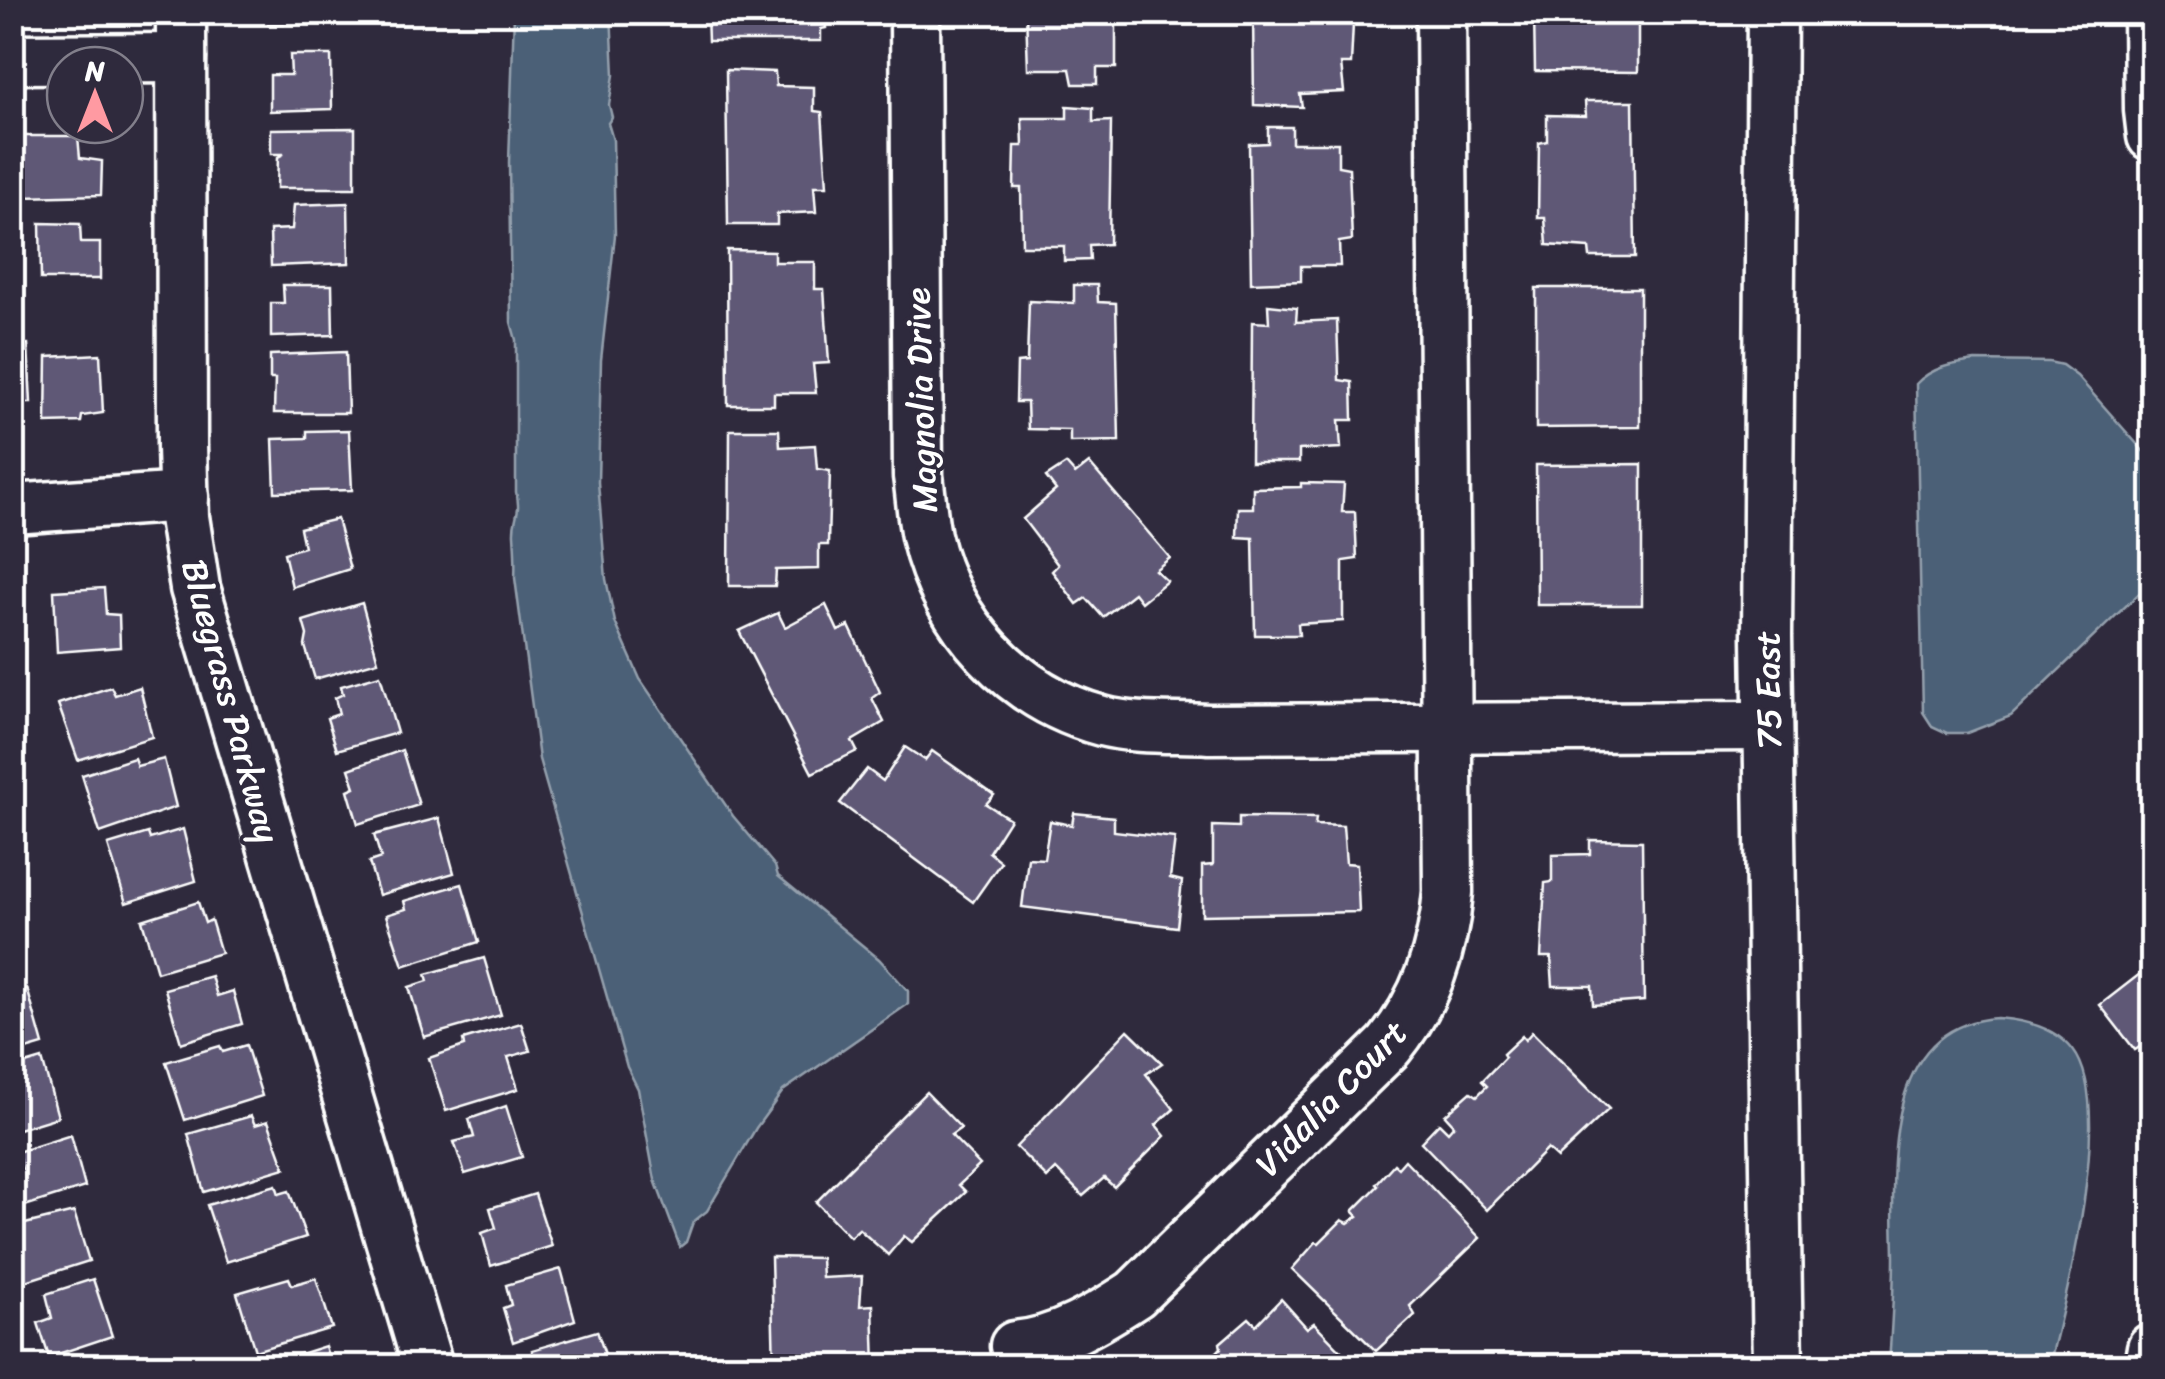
<svg xmlns="http://www.w3.org/2000/svg" width="2165" height="1379" font-family="Sriracha,sans-serif">
<style>
.water{fill:#4c6077;stroke:#94a0ad;stroke-width:2.5}
.building{fill:#5f5876;stroke:#fff;stroke-width:2.5}
.lines{fill:none;stroke-linecap:round;stroke-linejoin:round}
.minor-casing{stroke:#fff;stroke-width:55}
.minor{stroke:#2f2a3d;stroke-width:48}
.labels{text-anchor:middle;stroke-width:8;stroke-linejoin:round;paint-order:stroke}
.street-label{font-size:35px;fill:#fff;stroke:#2f2a3d}
</style>
<rect width="100%" height="100%" fill="#2f2a3d"/>
<filter id="ink" filterUnits="userSpaceOnUse"><feTurbulence type="fractalNoise" baseFrequency=".01" numOctaves="2"/><feDisplacementMap in="SourceGraphic" scale="20" xChannelSelector="R" yChannelSelector="G"/><feConvolveMatrix kernelMatrix="1 2 1 2 8 2 1 2 1" color-interpolation-filters="sRGB"/></filter>
<g filter="url(#ink)">
<g class="water">
<path d="M514,13H611L614,75L609,105L612,117L608,123L613,140L615,235L601,360L598,482L606,579L615,622L640,679L733,816L775,866L778,876L879,959L908,991V1004L783,1091L756,1128L707,1211L693,1222L686,1242L680,1247L655,1180L638,1089L627,1067L539,759L515,578C516,563 515,549 514,534C513,516 522,514 516,492V340L511,322L509,162Z"/>
<path d="M1975,361L2049,362L2062,365L2077,376L2152,461V581L2011,716L1967,733H1947L1932,726L1923,712L1916,384C1932,367 1952,364 1975,361Z"/>
<path d="M1997,1018C2024,1020 2055,1027 2073,1050C2116,1105 2066,1299 2049,1366H1889C1891,1330 1894,1294 1894,1258C1893,1174 1879,1025 1997,1018Z"/>
</g>
<g class="building">
<path d="M268,12H347V23L268,24Z"/>
<path d="M713,12H825L826,28L821,29V41H708L707,14Z"/>
<path d="M1026,12H1116V68H1097V84H1073L1070,69H1028Z"/>
<path d="M1253,12H1341V24H1353L1351,64H1341L1344,92L1300,94L1302,107L1254,105Z"/>
<path d="M1534,12H1638V72L1535,71Z"/>
<path d="M290,55H331L332,109L270,111V75H291Z"/>
<path d="M726,70L775,72L776,86L814,87V111L822,112L827,186H814L816,212L777,214V225H728Z"/>
<path d="M1585,101H1633L1635,257H1590L1589,248L1547,245L1545,218H1538L1539,143L1547,141V115L1586,116Z"/>
<path d="M1067,106L1093,108V122L1111,121L1109,244L1089,245L1090,260L1064,261V246H1022L1021,188H1014L1015,146H1023L1022,118H1067Z"/>
<path d="M1268,127H1292V143H1338V166L1349,168L1352,240L1339,242L1340,266H1301V281L1251,283L1249,144L1268,143Z"/>
<path d="M355,128V188H277L278,157L284,154H271V129Z"/>
<path d="M22,136H78L80,158L102,161L101,195L23,197Z"/>
<path d="M348,203L349,263L271,266L270,230L292,229L294,205Z"/>
<path d="M40,223L80,224L81,243H100V279H41Z"/>
<path d="M727,250L774,251V262H815V289H824L829,363L813,364L816,393H774V405H728Z"/>
<path d="M283,285H332L333,335L271,337V303H284Z"/>
<path d="M1074,285H1097L1098,302L1116,303L1119,441L1070,442V430L1028,429L1027,402H1016L1017,363L1027,362L1029,301L1074,303Z"/>
<path d="M1536,288H1640V427L1536,428Z"/>
<path d="M1268,305L1297,308L1296,322L1337,320L1339,380L1352,382L1353,420H1339L1341,448L1299,450V462H1251L1252,322L1269,323Z"/>
<path d="M28,344L31,403H24V427L12,428V345Z"/>
<path d="M346,352L348,413H274L275,379H270V355Z"/>
<path d="M100,354L103,413L82,416L81,422L46,423L47,357Z"/>
<path d="M349,430L352,490L275,492L273,439L307,438V431Z"/>
<path d="M730,430H779L780,447L815,445L817,469L830,471L828,545H819V569L776,570L775,586H729Z"/>
<path d="M1089,463L1170,558L1155,570L1167,581L1141,602L1134,593L1103,617L1086,598L1077,604L1052,571L1058,565L1023,519L1056,490L1046,477L1066,464L1075,474Z"/>
<path d="M1642,464V605H1537L1536,465Z"/>
<path d="M1301,483L1344,484L1342,512H1355L1357,559L1343,561V621L1298,624L1299,635H1255L1253,538L1237,537L1238,508H1253V488L1301,487Z"/>
<path d="M337,519L350,569L292,587L284,553L304,547L300,528Z"/>
<path d="M104,588L106,614L119,615L120,647L57,652L54,591Z"/>
<path d="M362,603L378,661L315,679L305,646L307,635L303,621Z"/>
<path d="M826,605L838,631L849,626L880,692L872,698L884,722L852,741L857,751L812,773L739,631L778,613L785,627Z"/>
<path d="M380,675L397,733L337,750L327,718L339,714L335,698L343,694L341,686Z"/>
<path d="M111,687L115,695L140,687L152,737L78,760L58,704Z"/>
<path d="M905,747L925,760L932,751L994,795L986,804L1010,819L989,852L1001,862L973,902L840,803L867,769L883,781Z"/>
<path d="M402,750L419,805L358,824L348,790L355,787L349,769Z"/>
<path d="M134,758L137,766L164,759L176,807L100,833L82,775Z"/>
<path d="M1074,813L1114,817V831L1175,838L1170,878L1182,881L1177,927L1022,907L1028,858L1044,859L1050,821L1072,825Z"/>
<path d="M1239,817L1316,818L1315,825L1343,826L1346,863L1357,864L1359,912L1202,915V866L1213,865V826L1239,827Z"/>
<path d="M439,818L454,873L379,895L369,862L381,858L374,835Z"/>
<path d="M183,829L196,881L126,903L108,845L148,833L150,839Z"/>
<path d="M1590,840L1642,841L1644,1001L1593,1005L1592,986H1553L1551,957H1541L1545,883L1552,882V855L1590,854Z"/>
<path d="M462,884L479,942L403,966L386,915L406,909L404,901Z"/>
<path d="M198,902L205,923L211,920L221,953L157,972L142,920Z"/>
<path d="M484,958L501,1015L424,1037L409,987L428,981L426,974Z"/>
<path d="M2145,970L2152,981V1039L2135,1050L2100,1005Z"/>
<path d="M211,976L217,996L233,991L242,1024L181,1043L165,989Z"/>
<path d="M27,988L43,1045L12,1054V992Z"/>
<path d="M521,1023L530,1051L508,1057L518,1089L446,1111L429,1058L464,1046L463,1040Z"/>
<path d="M1128,1030L1162,1063L1146,1074L1174,1109L1156,1125L1165,1136L1114,1187L1104,1178L1083,1196L1056,1169L1047,1178L1016,1147Z"/>
<path d="M1532,1032L1609,1109L1557,1158L1547,1149L1487,1210L1421,1142L1439,1123L1448,1132L1454,1125L1445,1115L1471,1092L1477,1096L1487,1086L1482,1081L1505,1057L1503,1054L1522,1036L1525,1040Z"/>
<path d="M246,1045L262,1096L185,1120L166,1062L220,1046L223,1052Z"/>
<path d="M42,1059L58,1117L12,1131V1068Z"/>
<path d="M926,1092L961,1128L951,1135L980,1165L959,1185L966,1192L912,1242L904,1236L888,1255L859,1229L850,1237L816,1202Z"/>
<path d="M506,1106L522,1157L465,1174L454,1142L474,1137L469,1119Z"/>
<path d="M251,1116L255,1125L268,1121L285,1168L204,1192L188,1134Z"/>
<path d="M71,1135L85,1187L12,1210V1172L22,1169L17,1152Z"/>
<path d="M1405,1160L1480,1238L1410,1306L1415,1315L1376,1351L1292,1269L1316,1242L1319,1243L1342,1220L1348,1223L1358,1216L1353,1211L1378,1186L1376,1184L1394,1164L1398,1168Z"/>
<path d="M276,1185L279,1194L289,1191L306,1237L226,1262L207,1205Z"/>
<path d="M535,1194L552,1246L491,1266L482,1233L496,1228L490,1208Z"/>
<path d="M74,1212L89,1261L26,1281L16,1249L24,1248L17,1226Z"/>
<path d="M771,1257L821,1258L822,1278L862,1276L860,1306L873,1305L875,1366H774Z"/>
<path d="M561,1269L575,1320L513,1342L503,1308L511,1305L506,1285Z"/>
<path d="M289,1278L292,1285L316,1278L332,1328L255,1351L237,1293Z"/>
<path d="M93,1279L112,1336L49,1357L38,1323L52,1318L46,1294Z"/>
<path d="M1281,1299L1307,1328L1314,1323L1347,1357L1337,1366H1203L1221,1348L1220,1343L1249,1318L1256,1325Z"/>
<path d="M597,1331L609,1366H522V1363L534,1359L532,1350Z"/>
<path d="M325,1346L331,1366H274L272,1363Z"/>
</g>
<g class="lines">
<g class="minor-casing">
<g id="minor">
<path d="M181,12L182,446L184,517L195,588L428,1366"/>
<path d="M915,12L918,476C921,496 922,517 926,536C947,625 1013,697 1102,721C1136,730 1174,727 1209,729L1768,726"/>
<path d="M1772,12L1767,636L1778,1366"/>
<path d="M2148,12L2149,110L2152,136"/>
<path d="M12,59L181,58"/>
<path d="M12,509L184,497"/>
<path d="M1015,1346C1059,1342 1098,1318 1135,1294L1389,1046C1426,1000 1443,950 1448,892L1441,12"/>
<path d="M2149,1366L2152,1348"/>
</g>
</g>
<use href="#minor" class="minor"/>
</g>
</g>
<g class="labels">
<g class="street-label">
<text transform="translate(921 400) rotate(-92)" y="12">Magnolia Drive</text>
<text transform="translate(1768 690) rotate(-91)" y="12">75 East</text>
<text transform="translate(231 701) rotate(75)" y="12">Bluegrass Parkway</text>
<text transform="translate(1331 1098) rotate(-46)" y="12">Vidalia Court</text>
</g>
</g>
<rect width="2165" height="1379" fill="none" stroke="#2f2a3d" stroke-width="50"/>
<rect x="25" y="25" width="2115" height="1329" fill="none" stroke="#fff" stroke-width="4" filter="url(#ink)"/>
<g transform="translate(95 95)"><circle r="48" fill="#2f2a3d" stroke="#827f8b" stroke-width="2.5"/>
<path d="M0-8L18 38L0 25L-18 38Z" fill="#ff9aa2"/>
<text y="-15" font-size="28" font-weight="bold" text-anchor="middle" fill="#ffffff">N</text>
</g>
</svg>
